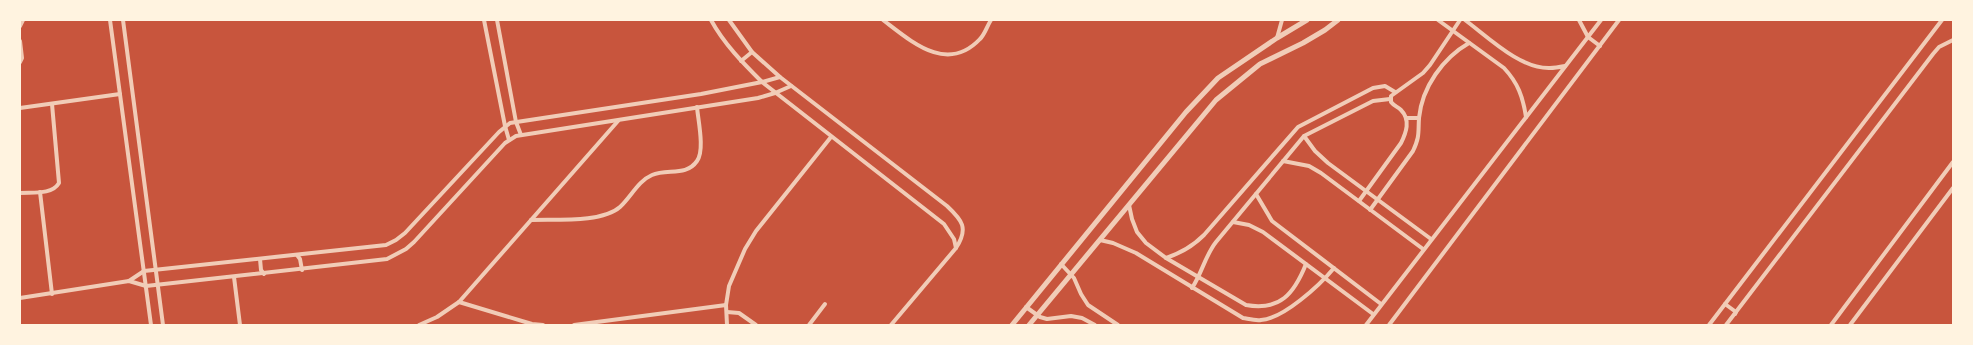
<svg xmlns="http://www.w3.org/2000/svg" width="1973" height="345" font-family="Roboto,sans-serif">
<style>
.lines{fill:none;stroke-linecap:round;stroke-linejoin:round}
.minor{stroke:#f1ccb7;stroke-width:4}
.tertiary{stroke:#f1ccb7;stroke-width:5}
</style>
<rect width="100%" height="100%" fill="#c8553d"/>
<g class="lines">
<g class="minor">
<path d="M110,20L151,325"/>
<path d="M123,20L163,325"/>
<path d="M484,20L505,126L509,140"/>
<path d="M497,20L516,122L521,135"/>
<path d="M711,20C724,44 743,63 762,82L944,224L954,239L956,248"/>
<path d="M729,20L752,52L780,77L947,206C962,220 969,228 956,248L891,325"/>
<path d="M883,20C912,42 947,74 980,39C985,34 987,26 991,20"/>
<path d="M1438,20L1504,68C1518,83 1523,97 1526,117"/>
<path d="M1465,20C1488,37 1520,69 1550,68C1555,68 1560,67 1565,66"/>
<path d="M1579,20L1588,37L1600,46"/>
<path d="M20,26L23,20"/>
<path d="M1277,38L1282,20"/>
<path d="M20,41L22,58L20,62"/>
<path d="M741,61L752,52"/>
<path d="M20,108L120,94"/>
<path d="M1406,118H1419"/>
<path d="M1304,136L1315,151L1328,163L1431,239"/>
<path d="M1283,161L1309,166L1321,173L1423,249"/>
<path d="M40,192L52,294"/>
<path d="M20,193C33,192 52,195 59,183L52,104"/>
<path d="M1256,194L1272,221L1381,304"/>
<path d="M1359,201L1401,143C1406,133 1411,120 1401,110C1398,107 1394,106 1391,102V96L1423,73L1430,65L1460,20"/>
<path d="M1129,205L1132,219L1137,232L1146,243L1166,258L1246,305C1280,311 1294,294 1306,264"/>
<path d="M1370,210L1413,151C1420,136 1418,133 1419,118C1422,87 1443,58 1469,43"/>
<path d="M531,220C555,219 602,223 620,207C631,197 638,181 652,175C667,168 686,177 697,161C705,150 698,120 697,107"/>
<path d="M1233,222L1249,225L1263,232L1373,314"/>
<path d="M1100,240L1113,243L1136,253L1243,318C1249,319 1256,321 1261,320C1283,319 1320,285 1334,268"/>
<path d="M297,255L300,259L302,270"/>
<path d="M1166,258C1181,253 1192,247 1204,235L1298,127L1373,88L1385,86L1395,92"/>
<path d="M260,259L261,270L264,274"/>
<path d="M1061,264L1074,278L1081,294L1088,305L1118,325"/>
<path d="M234,277L240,325"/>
<path d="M129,281L144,271L386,245L396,240L405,233L499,132L510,123L701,94L762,82L780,77"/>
<path d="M1192,288C1202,273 1205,256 1216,242L1304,136L1373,101L1390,99"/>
<path d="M20,298L129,281L146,286L387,259L406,249L414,242L505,143L516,136L758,98L775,93L791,86"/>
<path d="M459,302L532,324L543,325"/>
<path d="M1725,304L1736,312L1735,314"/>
<path d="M1026,307L1040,317L1047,319L1071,316L1082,318L1095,325"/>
<path d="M727,312L739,313L756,325"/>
<path d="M419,325L437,317L459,302L618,121"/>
<path d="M574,325L726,305"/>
<path d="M727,325L726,305L729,286L745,249L756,231L831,137"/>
<path d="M809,325L825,304"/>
<path d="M1366,325L1601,20"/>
<path d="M1389,325L1619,20"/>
<path d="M1709,325L1942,20"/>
<path d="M1726,325L1933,54L1939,47L1953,40"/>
<path d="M1831,325L1953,162"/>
<path d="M1850,325L1953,188"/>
</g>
<g class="tertiary">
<path d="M1012,325L1186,112L1218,78L1277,38L1307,20"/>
<path d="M1029,325L1216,100L1260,64L1303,43L1325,30L1338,20"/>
</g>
</g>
<rect width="1973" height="345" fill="none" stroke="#fff3e0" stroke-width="42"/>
</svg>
